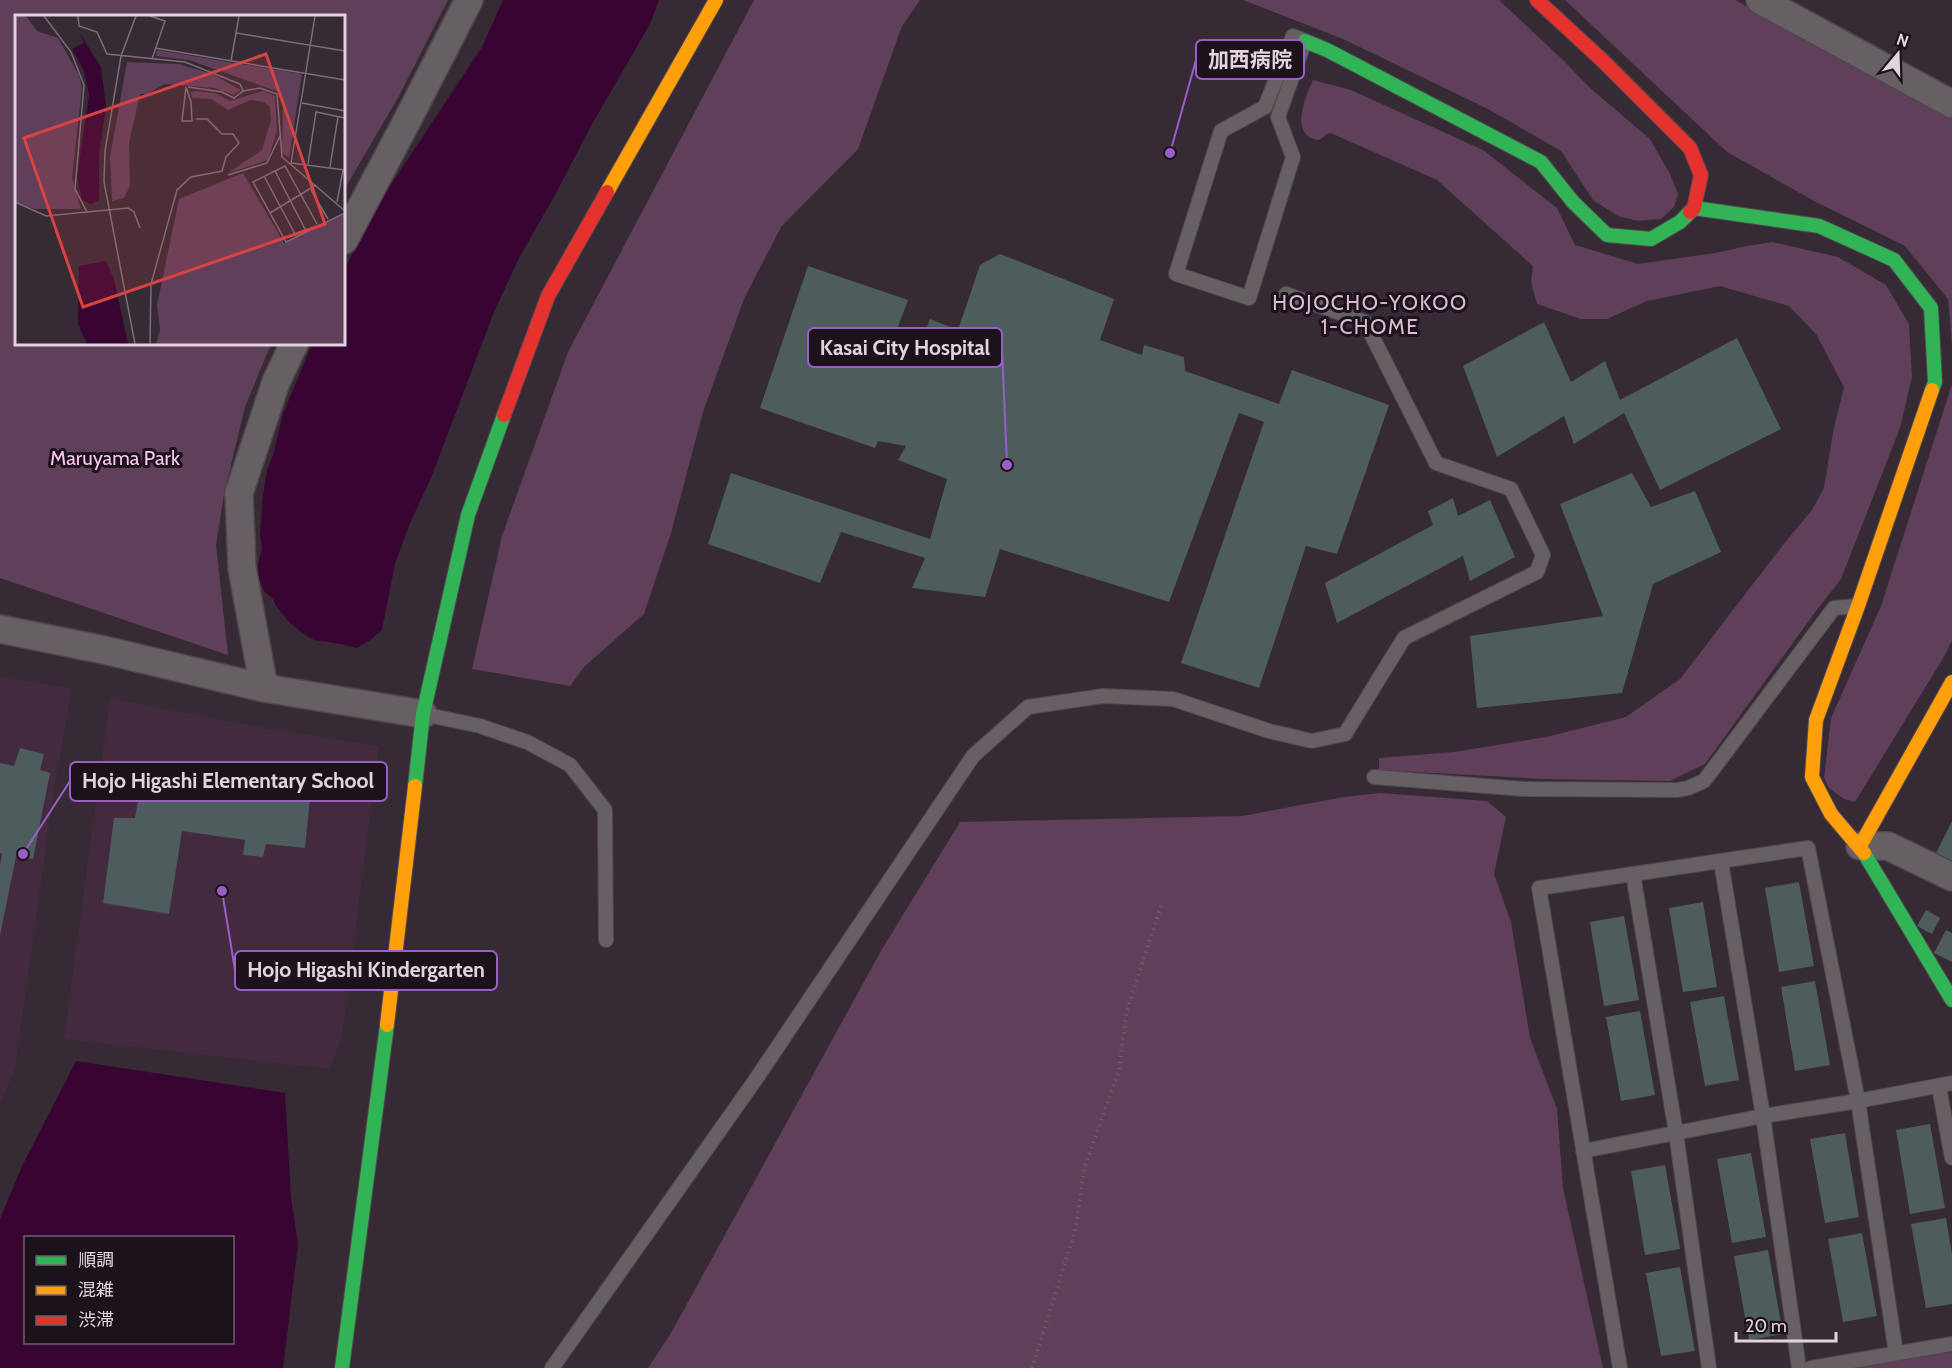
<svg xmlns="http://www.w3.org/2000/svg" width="1952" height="1368" font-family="Cabin,'Noto Sans JP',sans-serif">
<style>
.built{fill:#442a3f}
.green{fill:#603f5a}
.water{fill:#380533;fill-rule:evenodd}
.building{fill:#4d5d5e}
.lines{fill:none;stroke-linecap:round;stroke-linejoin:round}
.lane-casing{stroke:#51464f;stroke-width:16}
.street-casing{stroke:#51464f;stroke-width:30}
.fast-casing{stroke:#51464f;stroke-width:16}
.slow-casing{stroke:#51464f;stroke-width:16}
.jam-casing{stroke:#51464f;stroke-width:16}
.path{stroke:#655f64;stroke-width:4;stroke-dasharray:1.5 4.5;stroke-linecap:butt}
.lane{stroke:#666064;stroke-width:14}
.street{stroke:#666064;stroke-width:27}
.fast{stroke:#30b455;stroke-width:14}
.slow{stroke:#ff9f0a;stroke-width:14}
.jam{stroke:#e5322d;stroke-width:14}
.labels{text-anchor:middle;stroke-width:6;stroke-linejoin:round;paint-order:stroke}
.park-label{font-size:20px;fill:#f9c4ef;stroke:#1c121a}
.neighbourhood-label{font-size:21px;letter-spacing:1.5px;fill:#d8bbd2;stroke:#1c121a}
.inset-road{fill:none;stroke:#7b6e78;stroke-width:1.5}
.view{fill:#d84243;fill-opacity:0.15;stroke:#d84243;stroke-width:3}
.inset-edge{fill:none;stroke:#e2d3df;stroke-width:3}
.leader{fill:none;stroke:#9a5ec9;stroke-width:2}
.callout-dot{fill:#9a5ec9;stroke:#1c121a;stroke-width:2}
.callout{fill:#1c121a;stroke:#9a5ec9;stroke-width:2}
.callout-label{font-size:21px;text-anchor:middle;font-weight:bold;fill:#e2d3df}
</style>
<rect width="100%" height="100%" fill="#362a34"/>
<g class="built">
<path d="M0,676L72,689L54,789L15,1068L0,1103Z"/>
<path d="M110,698L264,728L379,746L342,1036L330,1069L64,1039Z"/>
</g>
<g class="green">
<path d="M0,0H448L399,96L344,190V16H16V344H271L245,407L224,494L216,545L228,655L0,578Z"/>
<path d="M754,0H920L902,26L858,149L781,227L744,299L703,412L671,533L644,614L585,666L570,686L472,669L502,536L568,352Z"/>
<path d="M1243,0H1499L1563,60L1590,88L1650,139L1670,174L1678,194L1674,207L1661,219L1638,221L1618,216L1593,200L1561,151L1488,109L1343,39Z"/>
<path d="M1565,0H1735L1952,119V345L1948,299L1905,246L1816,202L1727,152Z"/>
<path d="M1313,80L1351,90L1483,150L1557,208L1575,245L1638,264L1715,253L1747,246L1772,242L1838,257L1886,285L1909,324L1912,377L1900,428L1841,579L1816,611L1705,764L1670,781L1543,779L1379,770V758L1454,752L1546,737L1626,717L1680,679L1786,541L1812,510L1824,488L1834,427L1844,387L1816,334L1789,306L1720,286L1647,301L1607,319H1581L1537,304L1531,282L1533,266L1437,180L1333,134L1329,133L1319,140C1289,138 1305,96 1313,80Z"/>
<path d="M1952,384V641L1942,660L1855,802L1844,799L1829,788L1824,778L1831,718L1881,606Z"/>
<path d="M1380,793L1487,801L1506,817L1494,874L1511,922L1530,1038L1557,1109L1563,1188L1603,1368H648L671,1333L882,949L960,822L1242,816L1344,797Z"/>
<path d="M1952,1352V1368H1842Z"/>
</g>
<g class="water">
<path d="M503,0H659L650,24L591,126L555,195L519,258L494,312L431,478L410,523L395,564L382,630L370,640L357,648L340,644L314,640L301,632L290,623L276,606L273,599L264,591L258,577V564L262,549L260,535L263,495L267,470L273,455L283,414L312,344H344V271L367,223L390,186L482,47Z"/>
<path d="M76,1061L285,1093L291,1198L298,1244L283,1368H0V1219L22,1166ZM26,1238H232V1342H26Z"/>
</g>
<g class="building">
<path d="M1000,254L1114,299L1100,340L1142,355L1144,345L1184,357L1185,371L1279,404L1292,370L1389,405L1337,554L1306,546L1259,688L1181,663L1264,422L1239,413L1169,602L1000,549L985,597L912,588L925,558L841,532L820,583L708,544L731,473L930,539L947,479L898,460L906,446L878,441L875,448L760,408L808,266L908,300L890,348L916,357L930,319L958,330L980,265Z"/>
<path d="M1544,322L1571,382L1605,361L1620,400L1737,338L1781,429L1660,490L1624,413L1574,444L1564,416L1497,457L1463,366Z"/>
<path d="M1632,473L1651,507L1695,491L1721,552L1653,584L1622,693L1477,708L1470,636L1603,616L1560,504Z"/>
<path d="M1453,498L1458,516L1490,500L1515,557L1470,581L1463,556L1337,623L1325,583L1433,525L1428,511Z"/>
<path d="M20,748L44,754L40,770L50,773L33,859L16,857L0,935V866L2,854L0,853V763L14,766Z"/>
<path d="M142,778L310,798L305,848L266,844L263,857L243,855L245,840L182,831L169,914L103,903L114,818H135Z"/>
<path d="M1952,821V861L1936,853Z"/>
<path d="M1799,882L1814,966L1779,972L1765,888Z"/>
<path d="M1703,902L1717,987L1683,992L1669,908Z"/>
<path d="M1926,910L1940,918L1932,934L1917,926Z"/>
<path d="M1624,916L1639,1000L1604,1006L1590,922Z"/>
<path d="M1946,930L1952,933V962L1934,953Z"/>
<path d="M1815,981L1830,1065L1795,1071L1781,987Z"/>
<path d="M1724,996L1739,1080L1705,1086L1690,1002Z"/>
<path d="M1640,1011L1655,1095L1621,1101L1606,1017Z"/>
<path d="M1930,1124L1945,1208L1910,1214L1896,1130Z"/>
<path d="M1845,1133L1859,1217L1825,1223L1810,1139Z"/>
<path d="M1751,1153L1766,1237L1732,1243L1717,1159Z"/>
<path d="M1665,1165L1680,1249L1645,1255L1631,1171Z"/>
<path d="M1946,1218L1952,1254V1304L1926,1308L1911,1224Z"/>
<path d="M1862,1233L1877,1316L1843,1322L1828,1239Z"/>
<path d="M1768,1250L1783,1334L1749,1340L1734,1256Z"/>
<path d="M1680,1267L1695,1351L1661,1356L1646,1273Z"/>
</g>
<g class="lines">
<g class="lane-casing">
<g id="lane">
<path d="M1293,36L1305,41L1278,117L1293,157L1249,298L1176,274L1221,131L1265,107Z"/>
<path d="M423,714L480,726L527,742L570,765L605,810L606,940"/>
<path d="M1374,777L1523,789L1677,790L1688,788L1704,781L1834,608L1856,606"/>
<path d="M1721,862L1763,1116L1799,1368"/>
<path d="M1633,874L1676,1133L1709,1368"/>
<path d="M1939,1087L1952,1158"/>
<path d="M1583,1151L1763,1116L1858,1101L1952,1083"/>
<path d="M552,1368L756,1079L973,756L1028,707L1103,696L1173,699L1269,731L1312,741L1345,734L1404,638L1537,572L1543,555L1511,489L1436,463L1365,322L1286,294"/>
<path d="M1620,1368L1539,888L1808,848L1858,1101L1896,1353"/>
<path d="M1811,1368L1952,1344"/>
</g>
</g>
<g class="street-casing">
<g id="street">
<path d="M1760,0L1952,104"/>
<path d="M344,240L409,117L469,0"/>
<path d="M0,629L104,650L264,688L423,714"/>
<path d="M264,688L242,568L239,493L276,382L294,344"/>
<path d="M1860,846H1888L1952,877"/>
</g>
</g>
<g class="fast-casing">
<g id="fast">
<path d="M1305,41L1327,50L1541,162L1573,202L1607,235L1651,239L1680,222L1690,212"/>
<path d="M1694,208L1819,226L1894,260L1931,308L1935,382L1932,390"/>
<path d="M415,786L423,714L468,515L504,415"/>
<path d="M1864,853L1952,1000"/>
<path d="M342,1368L387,1025"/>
</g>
</g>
<g class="slow-casing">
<g id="slow">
<path d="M607,192L716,0"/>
<path d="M1860,846L1952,682"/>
<path d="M1864,853L1831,814L1812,777L1816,720L1858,606L1932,390"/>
<path d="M387,1025L415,786"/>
</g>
</g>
<g class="jam-casing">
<g id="jam">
<path d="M1537,0L1602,60L1690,148L1701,175L1694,208L1690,212"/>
<path d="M504,415L548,296L607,192"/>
</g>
</g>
<path class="path" d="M1032,1368L1075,1231L1085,1165L1119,1070L1127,1010L1161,906"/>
<use href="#lane" class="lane"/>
<use href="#street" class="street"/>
<use href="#fast" class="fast"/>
<use href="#slow" class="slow"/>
<use href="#jam" class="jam"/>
</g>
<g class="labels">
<g class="park-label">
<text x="115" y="465">Maruyama Park</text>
</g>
<g class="neighbourhood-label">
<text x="1370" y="310">HOJOCHO-YOKOO<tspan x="1370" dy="24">1-CHOME</tspan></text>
</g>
</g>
<g transform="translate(15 15)">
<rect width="330" height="330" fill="#362a34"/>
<path d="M0,1H11L22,16L43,23L64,60L67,72L57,163L66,194H20L0,187ZM142,35L287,59L274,143L267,137L268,86L264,77L174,45L141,41ZM112,47L164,49L197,59L226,75L219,80L199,73L150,69L132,79H125L114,128L115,171L109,183L97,186L95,142ZM181,76L200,78L215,86L248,76L260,81L262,116L253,145L213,158L247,135L256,105L255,92L249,87L235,85L213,95L196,84L177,83L176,77ZM228,158L269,228L330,199V329H141L145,315L142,290L164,184Z" fill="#603f5a"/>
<path d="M64,17L86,52L91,91L84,140V185L76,189L67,185L62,162L74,80L69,56L57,34L69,28ZM91,246L99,264L113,329H72L63,309L64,251Z" fill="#380533"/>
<path class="inset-road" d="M29,1L56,37L69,70L60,174L72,197M63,1L64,11L82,17L92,39L170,47L225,69L228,76L219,83L207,77L173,72M135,1L150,6L137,44M221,18L330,36M140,33L330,65M216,46L224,1M171,72L176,87L177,106H167ZM228,76L245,73L262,79L267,142L330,196M287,88L330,96M276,148L300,1M276,148L330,155M293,149L301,97L330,103M315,152L323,102M260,156L291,216M213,160L252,148L266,119M249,161L281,221M296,175L313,204M0,187L31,201L113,193L119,197L125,213M322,187L328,155M255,198L301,170M302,209L270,151L238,167L271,227L330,198M120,329L89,167L90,136L106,41L121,1M135,329L136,269L162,175L176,162L207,156L211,142L224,128L218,119H207L192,104H181"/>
<path class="view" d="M251,39L310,209L68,292L9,123Z"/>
<rect width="330" height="330" class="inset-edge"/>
</g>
<path class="leader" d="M1170 153L1196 60M1007 465L1002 348M23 854L70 781M222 891L235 970"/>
<g class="callout-dot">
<circle cx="1170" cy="153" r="6"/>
<circle cx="1007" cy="465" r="6"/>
<circle cx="23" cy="854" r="6"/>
<circle cx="222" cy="891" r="6"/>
</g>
<g class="callout">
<rect x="1196" y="40" width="108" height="39" rx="6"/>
<rect x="808" y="328" width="194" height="39" rx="6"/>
<rect x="70" y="762" width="317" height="39" rx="6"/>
<rect x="235" y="951" width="262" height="39" rx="6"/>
</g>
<g class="callout-label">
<text x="1250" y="67">加西病院</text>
<text x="905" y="355">Kasai City Hospital</text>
<text x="228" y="788">Hojo Higashi Elementary School</text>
<text x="366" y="977">Hojo Higashi Kindergarten</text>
</g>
<rect x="24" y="1236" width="210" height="108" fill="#1c121a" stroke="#6b5f69" stroke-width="1.5"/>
<rect x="36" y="1256" width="30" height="9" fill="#30b455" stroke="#6b5f69" stroke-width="1.5"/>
<text x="78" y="1266" font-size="18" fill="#e2d3df">順調</text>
<rect x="36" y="1286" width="30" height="9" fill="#ff9f0a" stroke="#6b5f69" stroke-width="1.5"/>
<text x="78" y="1296" font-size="18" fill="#e2d3df">混雑</text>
<rect x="36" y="1316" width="30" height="9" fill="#e5322d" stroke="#6b5f69" stroke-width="1.5"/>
<text x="78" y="1326" font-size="18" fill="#e2d3df">渋滞</text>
<g transform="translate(1898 54) rotate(19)" stroke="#1c121a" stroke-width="4.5" paint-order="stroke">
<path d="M0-4.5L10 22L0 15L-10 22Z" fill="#e2d3df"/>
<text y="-9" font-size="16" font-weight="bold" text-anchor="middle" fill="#e2d3df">N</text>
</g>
<path d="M1736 1332v9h100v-9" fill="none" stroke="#e2d3df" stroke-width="3"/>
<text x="1745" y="1332" font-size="18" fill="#e2d3df" stroke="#1c121a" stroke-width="4.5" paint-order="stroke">20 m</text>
</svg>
